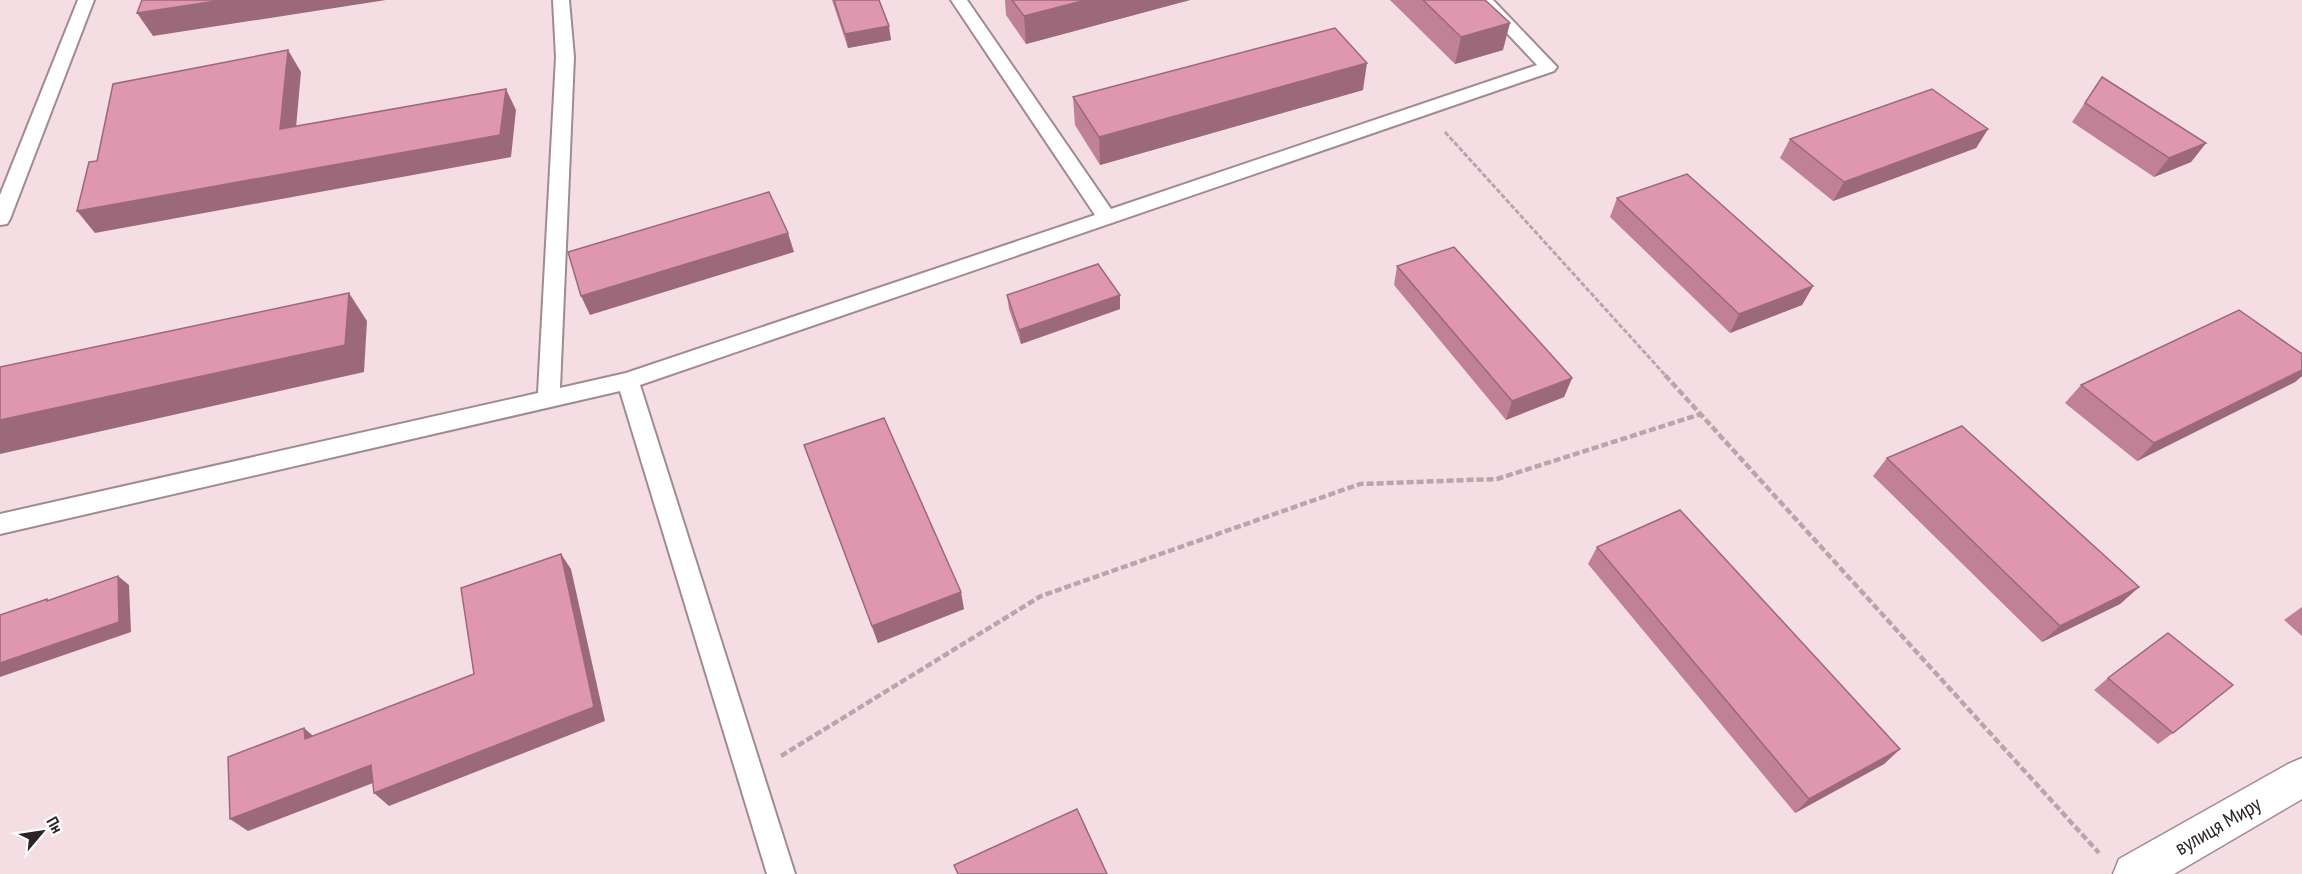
<svg xmlns="http://www.w3.org/2000/svg" width="2302" height="874" font-family="'PT Sans Narrow',sans-serif">
<style>
.lines{fill:none;stroke-linecap:round;stroke-linejoin:round}
.lane-casing{stroke:#a08b91;stroke-width:4}
.street-casing{stroke:#a08b91;stroke-width:3}
.path-far1{stroke:#b9a5ab;stroke-width:3;stroke-dasharray:5 2;stroke-linecap:butt}
.path{stroke:#b9a5ab;stroke-width:4.5;stroke-dasharray:7 3;stroke-linecap:butt}
.lane{fill:#fff;fill-rule:evenodd}
.street{fill:#fff;fill-rule:evenodd}
.wall{fill:#c08196}
.shaded-wall{fill:#9c697a}
.building{fill:#df96af;stroke:#9c697a;stroke-width:1.5}
.labels{text-anchor:middle;stroke-width:5;stroke-linejoin:round;paint-order:stroke}
.near-street-label{font-size:21px;fill:#2d2427;stroke:#fff}
</style>
<rect width="100%" height="100%" fill="#f5dde4"/>
<g class="lines">
<g class="lane-casing">
<g id="lane">
<path d="M78,0H94L10,219L7,224L0,225V195Z"/>
<path d="M553,0H569L574,57L560,388L626,373L1095,215L951,0H967L1111,209L1537,65L1476,0H1493L1557,67L1554,71L640,385L795,874H767L620,391L0,534V514L538,393L556,57Z"/>
</g>
</g>
<g class="street-casing">
<path id="street" d="M2302,758V799L2174,874H2113L2119,859L2288,764Z"/>
</g>
<path class="path-far1" d="M1445,132L1666,376"/>
<g class="path">
<path d="M1665,375L2099,853"/>
<path d="M781,756L1041,596L1360,484L1497,479L1701,414"/>
</g>
<use href="#lane" class="lane"/>
<use href="#street" class="street"/>
</g>
<g class="wall">
<path d="M832,0H879L891,40L848,48Z"/>
<path d="M1005,0H1190L1026,44L1006,15Z"/>
<path d="M1390,0H1485L1503,50L1455,64Z"/>
<path d="M2102,77L2206,143L2191,162L2154,177L2072,122Z"/>
<path d="M1363,90L1100,165L1075,125L1073,97Z"/>
<path d="M1988,129L1976,148L1833,201L1780,158L1790,139Z"/>
<path d="M1617,198L1813,286L1802,305L1730,333L1610,217Z"/>
<path d="M1397,266L1572,378L1564,397L1506,420L1394,285Z"/>
<path d="M1007,295L1120,309L1021,344L1009,309Z"/>
<path d="M2302,354V376L2295,382L2137,461L2065,403L2081,385Z"/>
<path d="M804,445L964,609L878,643Z"/>
<path d="M1887,458L2139,587L2120,604L2042,642L1873,476Z"/>
<path d="M1597,547L1900,749L1884,764L1795,813L1588,564Z"/>
<path d="M2302,607V636L2284,620Z"/>
<path d="M2108,678L2173,733L2158,744L2094,690Z"/>
</g>
<g class="shaded-wall">
<path d="M223,0H386L153,36L137,13Z"/>
<path d="M1086,0H1190L1026,44L1024,16Z"/>
<path d="M1510,23L1503,50L1455,64L1461,37Z"/>
<path d="M889,26L891,40L848,48L845,34Z"/>
<path d="M288,50L301,72L294,150L280,129Z"/>
<path d="M1367,63L1363,90L1100,165L1099,137Z"/>
<path d="M506,89L516,110L511,157L95,233L77,211Z"/>
<path d="M1988,129L1976,148L1833,201L1844,182Z"/>
<path d="M2206,143L2191,162L2154,177L2169,158Z"/>
<path d="M788,233L794,252L590,315L581,296Z"/>
<path d="M1813,286L1802,305L1730,333L1739,314Z"/>
<path d="M349,293L367,321L364,372L0,454V420Z"/>
<path d="M1120,295V309L1021,344L1019,330Z"/>
<path d="M2302,370V376L2295,382L2137,461L2154,443Z"/>
<path d="M1572,378L1564,397L1506,420L1512,401Z"/>
<path d="M561,554L571,569L605,721L389,806L374,793L594,707Z"/>
<path d="M118,576L129,585L131,632L0,677V663Z"/>
<path d="M2139,587L2120,604L2042,642L2060,626Z"/>
<path d="M961,592L964,609L878,643L872,626Z"/>
<path d="M304,728L320,742L305,739Z"/>
<path d="M1900,749L1884,764L1795,813L1809,799Z"/>
<path d="M371,765L386,778L248,831L230,819Z"/>
</g>
<g class="building">
<path d="M142,0H223L137,13Z"/>
<path d="M834,0H879L889,26L845,34Z"/>
<path d="M1012,0H1086L1024,16Z"/>
<path d="M1423,0H1485L1510,23L1461,37Z"/>
<path d="M1335,28L1367,63L1099,137L1073,97Z"/>
<path d="M288,50L280,129L506,89L500,135L77,211L89,162L97,161L113,84Z"/>
<path d="M2102,77L2206,143L2169,158L2085,103Z"/>
<path d="M1932,89L1988,129L1844,182L1790,139Z"/>
<path d="M1687,174L1813,286L1739,314L1617,198Z"/>
<path d="M769,192L788,233L581,296L568,252Z"/>
<path d="M1454,247L1572,378L1512,401L1397,266Z"/>
<path d="M1098,264L1120,295L1019,330L1007,295Z"/>
<path d="M349,293L345,345L0,420V367Z"/>
<path d="M2239,310L2302,354V370L2154,443L2081,385Z"/>
<path d="M884,418L961,592L872,626L804,445Z"/>
<path d="M1962,426L2139,587L2060,626L1887,458Z"/>
<path d="M1680,510L1900,749L1809,799L1597,547Z"/>
<path d="M561,554L594,707L374,793L371,765L230,819L228,757L304,728L305,739L474,674L461,588Z"/>
<path d="M118,576L119,622L0,663V615L47,599V601Z"/>
<path d="M2168,633L2233,685L2173,733L2108,678Z"/>
<path d="M1077,809L1107,874H958L954,865Z"/>
</g>
<g class="labels">
<g class="near-street-label">
<text transform="translate(2218 826) rotate(-30)" y="7">вулиця Миру</text>
</g>
</g>
<g transform="translate(42 832) rotate(61)" stroke="#ffffff" stroke-width="4.5" paint-order="stroke">
<path d="M0-4.5L10 22L0 15L-10 22Z" fill="#2d2427"/>
<text y="-9" font-size="16" font-weight="bold" text-anchor="middle" fill="#2d2427">Пн</text>
</g>
</svg>
